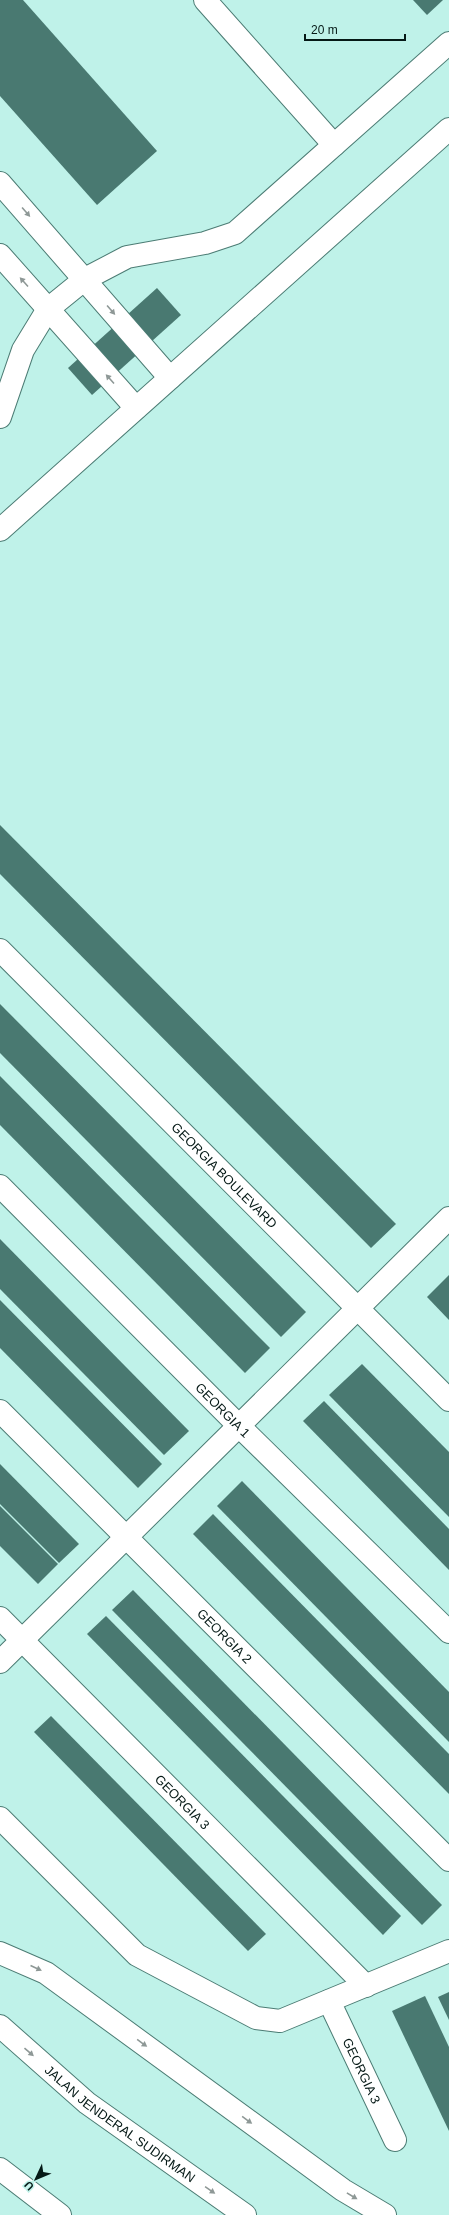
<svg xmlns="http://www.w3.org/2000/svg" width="449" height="2215" font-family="Arial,sans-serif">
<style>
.building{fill:#497971}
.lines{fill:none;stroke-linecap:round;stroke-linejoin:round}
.minor-casing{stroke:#4c7c74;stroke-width:24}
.secondary-casing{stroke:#4c7c74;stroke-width:24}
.minor{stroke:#fff;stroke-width:22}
.secondary{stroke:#fff;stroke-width:22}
.oneway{fill:#8e9896}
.labels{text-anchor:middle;stroke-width:4;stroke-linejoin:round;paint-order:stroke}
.street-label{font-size:13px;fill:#051916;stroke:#bff2e9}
</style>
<rect width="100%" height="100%" fill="#bff2e9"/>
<g class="building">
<path d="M0,0H23L157,151L97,205L0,96Z"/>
<path d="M413,0H443L427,15Z"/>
<path d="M157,288L181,315L92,395L68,368Z"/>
<path d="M0,825L396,1224L371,1248L0,874Z"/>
<path d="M0,1004L306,1312L281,1337L0,1053Z"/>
<path d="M0,1076L270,1348L245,1373L0,1125Z"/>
<path d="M0,1239L189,1431L164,1455L0,1289Z"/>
<path d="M449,1275V1320L427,1297Z"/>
<path d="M0,1300L162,1464L138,1488L0,1348Z"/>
<path d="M362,1364L449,1452V1517L329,1395Z"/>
<path d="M324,1401L449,1529V1570L303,1421Z"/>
<path d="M0,1464L79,1544L59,1563L0,1504Z"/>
<path d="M242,1481L449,1692V1742L217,1506Z"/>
<path d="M0,1506L58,1564L38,1584L0,1546Z"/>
<path d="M213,1514L449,1754V1794L193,1534Z"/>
<path d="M133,1590L442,1905L422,1925L112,1610Z"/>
<path d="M106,1616L401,1916L383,1935L87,1634Z"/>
<path d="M51,1716L266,1934L248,1951L34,1732Z"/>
<path d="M449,1992V2020L438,1997Z"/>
<path d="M425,1996L449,2047V2131L392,2011Z"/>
</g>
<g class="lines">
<g class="minor-casing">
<g id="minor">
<path d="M205,0L334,145"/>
<path d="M0,183L170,378"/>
<path d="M0,255L136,408"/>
<path d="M0,417L23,350L48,309L85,279L127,257L205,243L235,233L449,43"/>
<path d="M0,530L449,129"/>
<path id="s1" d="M0,950L449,1400"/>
<path id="s2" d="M0,1186L239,1426L449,1632"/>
<path id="s3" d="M0,1411L449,1860"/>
<path id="s4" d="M0,1618L366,1986"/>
<path d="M0,1662L449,1218"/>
<path d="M0,1818L137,1955L256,2018L280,2021L449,1951"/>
<path id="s5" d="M329,2001L395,2140"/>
</g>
</g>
<g class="secondary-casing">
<g id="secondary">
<path d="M0,1953L46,1973L343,2190L385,2215"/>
<path id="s6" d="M0,2026L87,2103L245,2215"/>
<path d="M0,2169L60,2215"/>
</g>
</g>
<use href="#minor" class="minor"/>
<use href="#secondary" class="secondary"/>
</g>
<defs><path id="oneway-solid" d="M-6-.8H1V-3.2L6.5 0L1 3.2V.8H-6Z"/></defs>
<g class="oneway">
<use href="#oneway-solid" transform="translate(26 212) rotate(49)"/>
<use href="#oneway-solid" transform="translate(24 282) rotate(-132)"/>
<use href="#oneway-solid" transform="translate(111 310) rotate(49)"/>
<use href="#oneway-solid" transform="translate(110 379) rotate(-132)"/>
<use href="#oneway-solid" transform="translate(36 1968) rotate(24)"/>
<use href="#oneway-solid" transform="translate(142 2043) rotate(36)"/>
<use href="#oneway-solid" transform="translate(29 2052) rotate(41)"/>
<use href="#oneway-solid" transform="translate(247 2120) rotate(36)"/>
<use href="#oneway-solid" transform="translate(210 2190) rotate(35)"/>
<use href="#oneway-solid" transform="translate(352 2196) rotate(31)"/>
</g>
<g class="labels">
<g class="street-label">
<text dy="5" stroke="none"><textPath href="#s1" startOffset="318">GEORGIA BOULEVARD</textPath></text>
<text dy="5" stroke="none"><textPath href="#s2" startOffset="316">GEORGIA 1</textPath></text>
<text dy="5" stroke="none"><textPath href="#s3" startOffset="318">GEORGIA 2</textPath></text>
<text dy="5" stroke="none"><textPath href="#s4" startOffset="259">GEORGIA 3</textPath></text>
<text dy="5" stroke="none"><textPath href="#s5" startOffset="77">GEORGIA 3</textPath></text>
<text dy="5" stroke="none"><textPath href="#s6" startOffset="155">JALAN JENDERAL SUDIRMAN</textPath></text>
</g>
</g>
<g transform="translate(36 2179) rotate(226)" stroke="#bff2e9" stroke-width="3" paint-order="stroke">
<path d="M0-3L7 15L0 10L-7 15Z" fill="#051916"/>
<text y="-6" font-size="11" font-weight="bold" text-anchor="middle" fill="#051916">U</text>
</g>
<path d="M305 34v6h100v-6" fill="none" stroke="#051916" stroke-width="2"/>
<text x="311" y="34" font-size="12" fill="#051916" stroke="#bff2e9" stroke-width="3" paint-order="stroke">20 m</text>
</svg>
